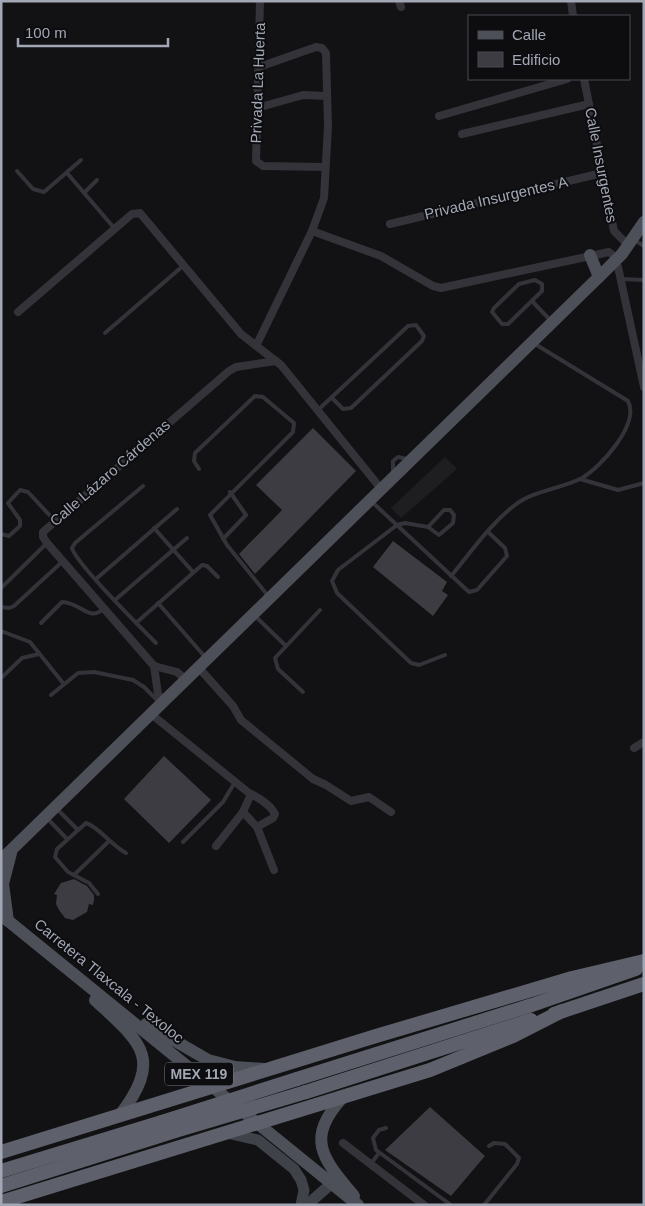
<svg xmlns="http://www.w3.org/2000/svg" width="645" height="1206" font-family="Helvetica,sans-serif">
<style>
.built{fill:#1e1e21}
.building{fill:#3c3c42}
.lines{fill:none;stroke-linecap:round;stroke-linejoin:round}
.lane{stroke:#333339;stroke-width:4}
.street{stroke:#333339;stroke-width:8}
.secondary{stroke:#404249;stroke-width:11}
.primary{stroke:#4e5059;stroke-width:12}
.highway{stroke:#5e616b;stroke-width:14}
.highway-bridge{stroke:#5e616b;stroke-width:14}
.labels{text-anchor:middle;stroke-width:4;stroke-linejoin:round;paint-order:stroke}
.shield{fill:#0d0d0f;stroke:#757984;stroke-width:1}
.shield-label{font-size:14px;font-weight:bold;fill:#a2a7b6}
.street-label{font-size:15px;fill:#a2a7b6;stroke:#0d0d0f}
</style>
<rect width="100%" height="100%" fill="#121214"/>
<path class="built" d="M445,457L457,469L401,518L391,508Z"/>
<g class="building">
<path d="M313,428L356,471L255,574L239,554L282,510L256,485Z"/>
<path d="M393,541L447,582L442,591L448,595L433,616L373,567Z"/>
<path d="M164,756L211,800L169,843L124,799Z"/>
<path d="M74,879L87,886L94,895V900L93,905L89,904L87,912L73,920L65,918L59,910L56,904L57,895L54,894L61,883Z"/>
<path d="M430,1107L485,1156L451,1196L385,1150Z"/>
</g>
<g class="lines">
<g class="lane">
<path d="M17,171L33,189L44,192L81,160"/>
<path d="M67,173L115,229"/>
<path d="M84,193L97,180"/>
<path d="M634,240L644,246"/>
<path d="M621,279L644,280"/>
<path d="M535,280L542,284V291L508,324H502L492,312L494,308L519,284Z"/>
<path d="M532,301L551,321"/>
<path d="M105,333L184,265"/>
<path d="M318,410L408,326L416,325L424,336L422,341L351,408L343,409L332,398"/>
<path d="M199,469L194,461L195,453L255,396L263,397L294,423L293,432L210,515L227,545L269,597"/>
<path d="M393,473V461L398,457L407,459"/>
<path d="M580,479L618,490L644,483"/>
<path d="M143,486L75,543L72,548C76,563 141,628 156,643"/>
<path d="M371,501L469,592L477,590L507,556L505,548L488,532"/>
<path d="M428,527L444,510H450L454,515L453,523L439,535L428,527L405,523L397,525L338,570L332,581L337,593L411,663L419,665L445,655"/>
<path d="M154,528L193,572"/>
<path d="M1,534L9,536L20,526V520L8,503L20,490L28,492L54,520"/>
<path d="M223,539L246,515L230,492"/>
<path d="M451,576C471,552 490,524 515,505C534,490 561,489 582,478C601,467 640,424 628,401L535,344"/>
<path d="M96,579L177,509"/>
<path d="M1,588L47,543"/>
<path d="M115,600L187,538"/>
<path d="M158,603L206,658"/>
<path d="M1,607L9,608L14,606L63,561"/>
<path d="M255,616L285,645"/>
<path d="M41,623L62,602C82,603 89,622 103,609"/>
<path d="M136,623L202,565L207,566L218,577"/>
<path d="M1,631L30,642L63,683"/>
<path d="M1,678L22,658L39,654"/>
<path d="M303,692L278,669L275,658L320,610"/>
<path d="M51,695L78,673L94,672L133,680L144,687L160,703"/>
<path d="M57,809L77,829"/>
<path d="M46,817L67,839"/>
<path d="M183,842L223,802L235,782"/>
<path d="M74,875L108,842"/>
<path d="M98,894L89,883L68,872L55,857L57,849L86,823C99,827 112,846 126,853"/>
<path d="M386,1128L379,1130L373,1138L376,1150L451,1205"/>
<path d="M370,1165L379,1153"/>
<path d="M484,1205L517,1164L519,1158L505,1144L494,1143L489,1146"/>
</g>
<g class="street">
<path d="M260,1L256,161L263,166L325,167"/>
<path d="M399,1L401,7"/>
<path d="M571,1L573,16"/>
<path d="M584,79L614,231L628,245"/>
<path d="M257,108L303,95L327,96"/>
<path d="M439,116L567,79"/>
<path d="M462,134L589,104"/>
<path d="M390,224L602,173"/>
<path d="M312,231L381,256L433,286L441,288L609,252L614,256L618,267L644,387"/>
<path d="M18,312L132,214L140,213L241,334L281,365L382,490"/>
<path d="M256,346L312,231L324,198L328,126L326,53L322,48L316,47L259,67"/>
<path d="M154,666L158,694L164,702"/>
<path d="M199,668L233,706L241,720L313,779L326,785L351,801L369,797L391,812"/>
<path d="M186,680L177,672L154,666L47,543L43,537V532L229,371L236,367L276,361"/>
<path d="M151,714L249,793C259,798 270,804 275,814L273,818L257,827"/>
<path d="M634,748L644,742"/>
<path d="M243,812L257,827L274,870"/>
<path d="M216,846L243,812L251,794"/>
<path d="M343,1143L424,1205"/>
</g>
<g class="secondary">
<path d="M227,1133L258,1140L294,1169L301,1180L304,1190L301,1205"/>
<path d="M307,1205L331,1184"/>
</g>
<g class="primary">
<path d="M590,255L599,277"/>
<path d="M1,860L607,269L622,254L644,222"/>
<path d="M1,915L358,1205"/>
<path d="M8,921L3,884L11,853"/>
<path d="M95,1000C140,1042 164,1057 120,1115"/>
<path d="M146,1024L208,1060L235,1067L265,1069"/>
<path d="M343,1097C305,1139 322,1158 354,1196"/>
</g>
<g class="highway">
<path d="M554,1014L644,984"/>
<path d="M297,1079L532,1005L636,969"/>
<path d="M306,1092L531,1020"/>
<path d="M1,1152L376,1036L572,978L644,961"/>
<path d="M1,1171L162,1122"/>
<path d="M1,1186L175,1131"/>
<path d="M1,1202L430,1070L513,1036L562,1011"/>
</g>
<g class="highway-bridge">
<path d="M162,1122L297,1079"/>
<path d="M175,1131L306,1092"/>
</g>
</g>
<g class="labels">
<rect class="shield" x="165" y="1062.5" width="68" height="23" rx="4"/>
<g class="shield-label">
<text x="199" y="1079">MEX 119</text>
</g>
<g class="street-label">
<text transform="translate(258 83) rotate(-88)" y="5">Privada La Huerta</text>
<text transform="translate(601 165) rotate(79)" y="5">Calle Insurgentes</text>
<text transform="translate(496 198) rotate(-13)" y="5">Privada Insurgentes A</text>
<text transform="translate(110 473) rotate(-41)" y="5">Calle Lázaro Cárdenas</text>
<text transform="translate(109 981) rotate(39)" y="5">Carretera Tlaxcala - Texoloc</text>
</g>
</g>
<rect width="645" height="1206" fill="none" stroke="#a2a7b6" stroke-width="5"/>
<rect x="468" y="15" width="162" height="65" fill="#0d0d0f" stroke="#494b52"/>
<rect x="478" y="31" width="25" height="8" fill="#4e5059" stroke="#494b52"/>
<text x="512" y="40" font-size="15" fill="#a2a7b6">Calle</text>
<rect x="478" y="52" width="25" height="15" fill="#3c3c42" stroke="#494b52"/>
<text x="512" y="65" font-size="15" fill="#a2a7b6">Edificio</text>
<path d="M18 38v8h150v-8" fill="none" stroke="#a2a7b6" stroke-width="2.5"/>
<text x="25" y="38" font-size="15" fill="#a2a7b6" stroke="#0d0d0f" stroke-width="4" paint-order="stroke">100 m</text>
</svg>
